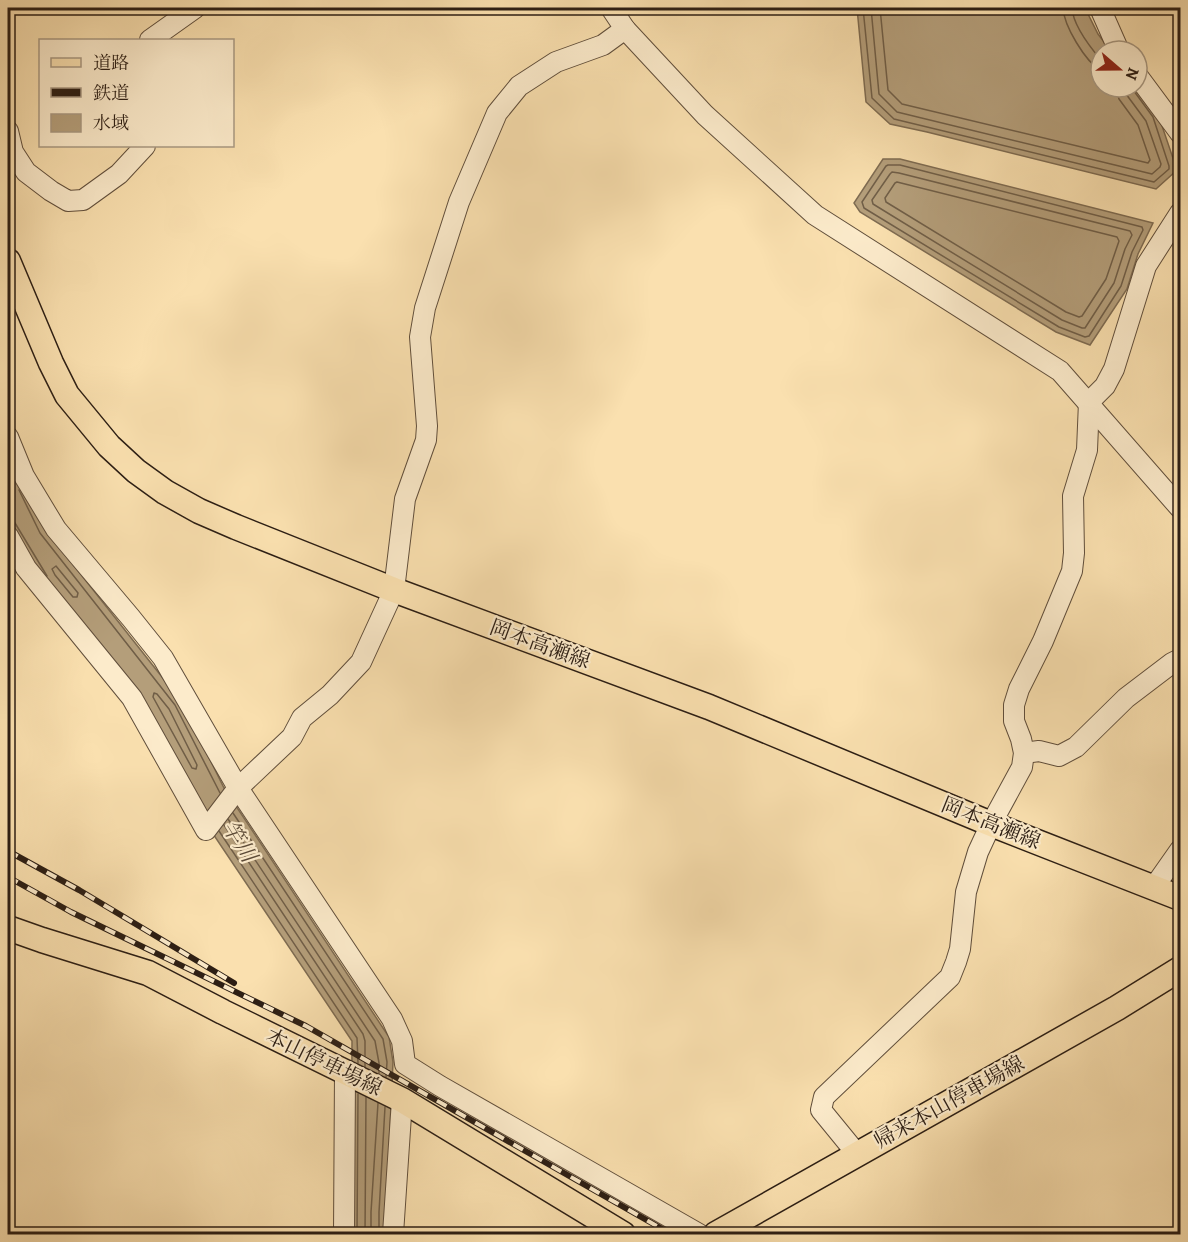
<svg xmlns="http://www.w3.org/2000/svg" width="1188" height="1242" font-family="Alegreya,'Noto Serif JP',serif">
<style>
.water{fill:#b49e7a;stroke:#7e6b51;stroke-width:1.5}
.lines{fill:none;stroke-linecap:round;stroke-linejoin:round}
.shore{stroke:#705e47;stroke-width:1.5}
.minor-casing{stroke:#604e3b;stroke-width:22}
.major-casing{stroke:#2c1e14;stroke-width:27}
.minor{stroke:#fcebcb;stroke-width:20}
.major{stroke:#fae0af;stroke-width:24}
.rail-casing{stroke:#2c1e14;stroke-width:6}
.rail{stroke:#fcebcb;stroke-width:4;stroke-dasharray:11;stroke-linecap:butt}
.labels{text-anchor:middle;stroke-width:4.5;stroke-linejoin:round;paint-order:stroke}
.street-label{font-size:21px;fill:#2c1e14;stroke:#fcebcb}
.water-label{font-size:22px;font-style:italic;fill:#5c4b38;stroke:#fcebcb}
</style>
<rect width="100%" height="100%" fill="#fae0af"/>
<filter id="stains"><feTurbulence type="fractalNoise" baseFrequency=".00333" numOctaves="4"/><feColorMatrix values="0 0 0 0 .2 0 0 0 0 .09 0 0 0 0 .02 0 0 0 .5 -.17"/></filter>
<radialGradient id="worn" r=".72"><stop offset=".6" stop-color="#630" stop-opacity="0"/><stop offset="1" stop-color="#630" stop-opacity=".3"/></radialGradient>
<g class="water">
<path d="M857,8H1085L1098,34L1111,51H1101V87H1137L1158,114L1177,170L1156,189L927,132L890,124L866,102Z"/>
<path d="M883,159H900L1153,223L1138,254L1127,289L1090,345L1056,332L860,212L854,203Z"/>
<path d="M8,451L45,529L181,701L228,796L234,803L389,1037L393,1062L385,1234H351L352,1041L44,582L8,522Z"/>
</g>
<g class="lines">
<g class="shore">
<path d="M863,8L872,98L894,119L1154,182L1169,169V166L1153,117L1131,87"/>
<path d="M871,8L879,94L897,112L1152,174L1160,167L1161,164L1146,121L1126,94L1124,87"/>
<path d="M880,8L888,90L902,104L1148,163L1150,160L1138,125L1119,99L1115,87"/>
<path d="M1063,8C1064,26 1085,61 1101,71"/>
<path d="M1072,8C1073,25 1090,47 1101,60"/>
<path d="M888,165H900L1142,227L1143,230L1132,252L1121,286L1089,336L1085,337L1059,327L864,208L862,202L886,166Z"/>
<path d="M892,172L899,173L1130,231L1132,235L1125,249L1114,283L1085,328H1082L1062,320L873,204L872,200L890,174Z"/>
<path d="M897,182L1117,237L1119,241L1106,279L1082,316L1079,317L1066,312L886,202L885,198L895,183Z"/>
<path d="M19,490L40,533L175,705L220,793"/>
<path d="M8,520H12L15,523L47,576"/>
<path d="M56,566L78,593L77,597H73L55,575L52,569Z"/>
<path d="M154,693L157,694L169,709L197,765L196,769L192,768L153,697Z"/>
<path d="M233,813L383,1039L387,1062L386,1077"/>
<path d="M228,819L375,1041L379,1063V1074"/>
<path d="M224,825L363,1034L365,1041V1067"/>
<path d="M219,831L357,1038L358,1063"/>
<path d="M357,1234L358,1094"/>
<path d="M365,1234L366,1097"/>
<path d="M371,1234V1212L378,1103"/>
<path d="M379,1234V1212L385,1107"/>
</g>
<g class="minor-casing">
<g id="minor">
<path d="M611,8L625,29L705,115L815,215L1060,371L1180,508"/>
<path d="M1100,8L1119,51"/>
<path d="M150,40L195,8"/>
<path d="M1137,75L1180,133"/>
<path d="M8,131L13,152L26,172L51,191L68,201L83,200L119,174L145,146"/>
<path d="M8,437L24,476L56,529L131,618L163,658L238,788L392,1019L402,1041L405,1064L440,1086L699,1234"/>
<path d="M8,536L26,568L132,698L206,830L238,788L292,737L302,718L330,695L361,662L394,590L405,499L426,440L427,426L420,337L425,308L459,202L497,113L519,86L556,62L603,45L625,29"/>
<path d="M1024,753L1039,751L1059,756L1076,747L1126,698L1172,663L1180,659"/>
<path d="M1154,887L1180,850"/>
<path d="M857,1154L821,1110L824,1097L950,977L956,962L960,949L966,892L978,852L991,824L1022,767L1024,753L1021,739L1014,721V705L1019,689L1043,641L1072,571L1074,553L1073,496L1087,450L1089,402L1105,386L1114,369L1146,266L1180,213"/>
<path d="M344,1234L345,1072"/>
<path d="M393,1234L402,1100"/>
</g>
</g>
<g class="major-casing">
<g id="major">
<path d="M8,261L51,363L67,395L109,446L136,471L165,492L199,511L236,527L394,590L709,707L991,824L1180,898"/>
<path d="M8,928L42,940L148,973L223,1012L402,1100L623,1234"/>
<path d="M716,1234L1117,1008L1180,969"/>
</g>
</g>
<use href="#minor" class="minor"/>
<use href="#major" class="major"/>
<g class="rail-casing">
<g id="rail">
<path d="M8,851L79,890L234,983"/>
<path d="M8,877L71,912L306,1026L671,1234"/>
</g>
</g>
<use href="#rail" class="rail"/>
</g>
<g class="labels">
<g class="street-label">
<text transform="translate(540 644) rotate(20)" y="7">岡本高瀬線</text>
<text transform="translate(991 823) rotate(22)" y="7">岡本高瀬線</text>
<text transform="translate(324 1062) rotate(26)" y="7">本山停車場線</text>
<text transform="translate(949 1102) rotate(-29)" y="7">帰来本山停車場線</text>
</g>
<g class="water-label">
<text transform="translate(240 841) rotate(58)" y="8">竿川</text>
</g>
</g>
<rect width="1188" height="1242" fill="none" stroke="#fae0af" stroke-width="30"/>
<rect x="9" y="9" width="1170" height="1224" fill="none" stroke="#2c1e14" stroke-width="3"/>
<rect x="15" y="15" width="1158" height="1212" fill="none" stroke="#2c1e14" stroke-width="1.5"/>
<rect x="39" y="39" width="195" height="108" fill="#fcebcb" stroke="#a99982" stroke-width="1.5"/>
<rect x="51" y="58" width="30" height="9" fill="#fae0af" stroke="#a99982" stroke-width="1.5"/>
<text x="93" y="69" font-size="18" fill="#2c1e14">道路</text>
<rect x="51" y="88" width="30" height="9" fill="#2c1e14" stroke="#a99982" stroke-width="1.5"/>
<text x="93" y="99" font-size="18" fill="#2c1e14">鉄道</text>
<rect x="51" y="114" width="30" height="18" fill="#b49e7a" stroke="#a99982" stroke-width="1.5"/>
<text x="93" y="129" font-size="18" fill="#2c1e14">水域</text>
<g transform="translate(1119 69) rotate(110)"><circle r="28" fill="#fcebcb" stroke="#a99982" stroke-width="1.5"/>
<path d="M0-4.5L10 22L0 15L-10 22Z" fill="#8f2418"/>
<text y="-9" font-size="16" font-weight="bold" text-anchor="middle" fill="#2c1e14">N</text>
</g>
<rect width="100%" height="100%" filter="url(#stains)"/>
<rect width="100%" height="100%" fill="url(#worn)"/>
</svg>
